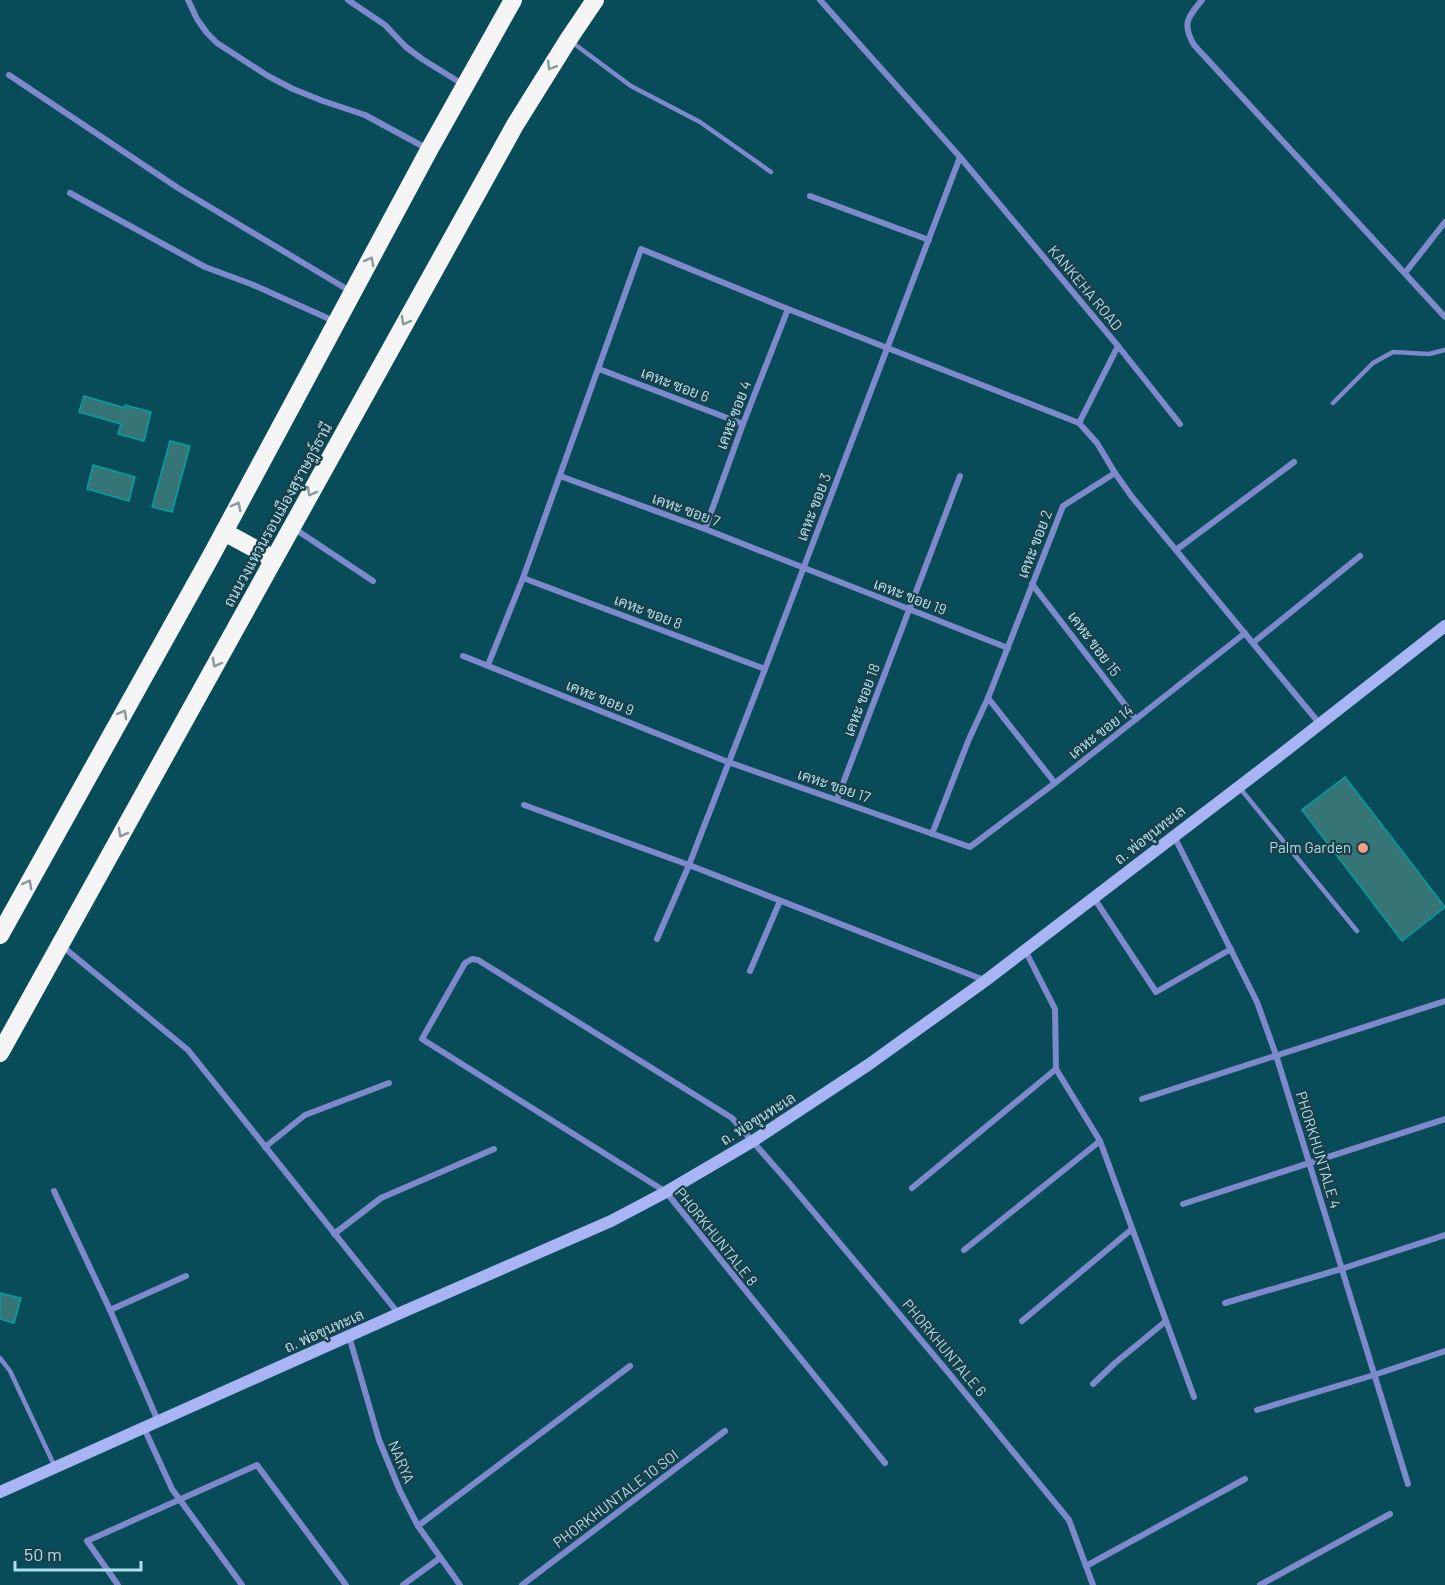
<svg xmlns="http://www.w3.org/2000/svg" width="1445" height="1585" font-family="Barlow,Sarabun,sans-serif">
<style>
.building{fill:#357576;stroke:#02a1a3;stroke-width:1.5}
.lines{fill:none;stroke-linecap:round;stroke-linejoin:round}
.lane{stroke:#7e89cc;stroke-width:4.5}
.street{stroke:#7e89cc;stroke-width:6}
.secondary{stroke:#a8b4f3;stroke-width:12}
.highway{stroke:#f5f5f5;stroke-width:18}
.oneway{stroke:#889a9e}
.poi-dot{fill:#f49e86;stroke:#1b3f48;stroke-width:2}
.labels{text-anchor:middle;stroke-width:4.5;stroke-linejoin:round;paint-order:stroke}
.street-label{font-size:15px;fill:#acdeeb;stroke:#1b3f48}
.poi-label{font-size:15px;fill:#acdeeb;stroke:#1b3f48;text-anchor:end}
</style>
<rect width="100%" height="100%" fill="#084c5a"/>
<g class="building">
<path d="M84,396L125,408V405L151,412L144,441L118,434L121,424L79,412Z"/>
<path d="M170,441L190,446L172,512L152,507Z"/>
<path d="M93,465L135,477L129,501L87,489Z"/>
<path d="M1345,777L1445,907L1402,941L1302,810Z"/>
<path d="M0,1293L21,1298L14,1323L0,1319Z"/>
</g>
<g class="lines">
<g class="lane">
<path d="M573,43L631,86L700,122L771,172"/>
<path d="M1333,403L1373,363L1393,352L1429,354L1445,350"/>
<path d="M1239,787L1357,931"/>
<path d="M0,1358L10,1371L55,1467"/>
</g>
<g class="street">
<path d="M188,0L197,19L207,33L217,43L268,76L293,89L323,101L365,115L426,148"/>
<path d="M348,0L385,25L406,47L422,59L464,85"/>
<path d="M820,0L960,157L1118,346L1079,423"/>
<path d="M1202,0C1187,18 1182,24 1194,45L1445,317"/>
<path d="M9,75L178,188L350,291"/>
<path d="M70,193L205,267L251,284L334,321"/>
<path d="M810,196L929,240"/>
<path d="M1405,273L1445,222"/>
<path d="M1118,346L1180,424"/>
<path d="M599,369L743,424"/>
<path d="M560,476L705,529L1008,648"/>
<path d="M295,529L373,581"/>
<path d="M705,529L743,424L788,309"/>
<path d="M1176,550L1294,462"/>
<path d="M523,578L765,669"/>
<path d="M1032,584L1136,719"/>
<path d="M1254,642L1360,556"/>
<path d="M463,656L728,762L970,847L1055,783L1245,633"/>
<path d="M488,665L523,578L641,249L788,309L1079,423L1097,443L1115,473L1132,497L1319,723"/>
<path d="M988,698L1055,783"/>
<path d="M837,799L960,476"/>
<path d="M524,805L689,865L984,980"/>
<path d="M932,834L969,739L988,698L1063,506L1115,473"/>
<path d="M1174,836L1257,1002L1276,1055L1408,1484"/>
<path d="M1094,898L1156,992L1231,949"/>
<path d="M657,939L689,865L765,669L960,157"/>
<path d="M62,946L188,1050L398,1313"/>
<path d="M1025,950L1055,1009L1056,1069L1100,1141L1194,1397"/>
<path d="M750,971L780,901"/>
<path d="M1142,1099L1445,1001"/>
<path d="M265,1147L305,1115L389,1083"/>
<path d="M912,1188L1056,1069"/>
<path d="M54,1191L110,1310L158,1421"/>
<path d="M1183,1204L1445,1119"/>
<path d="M334,1234L381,1198L494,1149"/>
<path d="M964,1250L1100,1141"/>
<path d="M1225,1303L1341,1269L1445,1235"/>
<path d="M110,1310L186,1276"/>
<path d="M1022,1321L1132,1229"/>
<path d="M349,1336L379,1440L400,1491L418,1526L460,1585"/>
<path d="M1093,1384L1115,1363L1166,1321"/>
<path d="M1257,1410L1374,1375L1445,1351"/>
<path d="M144,1428L172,1489L242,1585"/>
<path d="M885,1463L666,1192L422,1039L465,963L472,959L478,960L732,1118L790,1184L947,1371L1069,1520L1093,1585"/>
<path d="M418,1526L630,1366"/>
<path d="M1086,1566L1245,1479"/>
<path d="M118,1585L87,1541L257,1465L346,1585"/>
<path d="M403,1585L440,1558"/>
<path d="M522,1585L725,1431"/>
<path d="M1260,1585L1390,1514"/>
</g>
<path class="secondary" d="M0,1492L398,1314L611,1221L666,1192L753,1141L868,1065L985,981L1270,763L1445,626"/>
<g class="highway">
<path d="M224,532L274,559"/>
<path d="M0,935L210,558L429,150L513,0"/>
<path d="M0,1053L515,125L568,40L595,0"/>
</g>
</g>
<defs><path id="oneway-chevron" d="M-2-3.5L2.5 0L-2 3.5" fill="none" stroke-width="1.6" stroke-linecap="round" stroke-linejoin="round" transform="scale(1.5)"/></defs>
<g class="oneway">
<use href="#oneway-chevron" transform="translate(551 66) rotate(122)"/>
<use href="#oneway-chevron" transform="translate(370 261) rotate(-62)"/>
<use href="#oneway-chevron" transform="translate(405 321) rotate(119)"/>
<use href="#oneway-chevron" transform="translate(311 492) rotate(119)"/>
<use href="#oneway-chevron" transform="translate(237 506) rotate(-62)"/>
<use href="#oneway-chevron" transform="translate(216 663) rotate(119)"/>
<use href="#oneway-chevron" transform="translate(123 714) rotate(-61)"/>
<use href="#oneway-chevron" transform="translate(122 833) rotate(119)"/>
<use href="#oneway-chevron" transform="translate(28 884) rotate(-61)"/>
</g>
<circle class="poi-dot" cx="1363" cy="848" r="6"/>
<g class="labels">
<g class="street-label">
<text transform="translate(1085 288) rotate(50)" y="5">KANKEHA ROAD</text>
<text transform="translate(675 385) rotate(21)" y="5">เคหะ ซอย 6</text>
<text transform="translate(734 415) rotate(-69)" y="5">เคหะ ซอย 4</text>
<text transform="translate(814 507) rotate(-69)" y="5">เคหะ ขอย 3</text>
<text transform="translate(686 510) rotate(20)" y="5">เคหะ ซอย 7</text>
<text transform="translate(278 515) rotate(-61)" y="5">ถนนวงแหวนรอบเมืองสุราษฎร์ธานี</text>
<text transform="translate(1035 544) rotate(-69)" y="5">เคหะ ขอย 2</text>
<text transform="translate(910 597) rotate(21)" y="5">เคหะ ขอย 19</text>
<text transform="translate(648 612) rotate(21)" y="5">เคหะ ขอย 8</text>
<text transform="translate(1094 644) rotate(53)" y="5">เคหะ ขอย 15</text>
<text transform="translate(600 698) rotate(22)" y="5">เคหะ ขอย 9</text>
<text transform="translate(862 700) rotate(-69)" y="5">เคหะ ขอย 18</text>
<text transform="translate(1101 732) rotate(-38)" y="5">เคหะ ขอย 14</text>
<text transform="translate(834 786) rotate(19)" y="5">เคหะ ขอย 17</text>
<text transform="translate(1150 835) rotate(-38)" y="5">ถ. พ่อขุนทะเล</text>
<text transform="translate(758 1119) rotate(-32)" y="5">ถ. พ่อขุนทะเล</text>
<text transform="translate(1318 1150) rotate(73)" y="5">PHORKHUNTALE 4</text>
<text transform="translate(716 1237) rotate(51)" y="5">PHORKHUNTALE 8</text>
<text transform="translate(324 1331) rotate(-24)" y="5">ถ. พ่อขุนทะเล</text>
<text transform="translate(944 1348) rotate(50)" y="5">PHORKHUNTALE 6</text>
<text transform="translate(401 1462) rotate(67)" y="5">NARYA</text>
<text transform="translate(616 1499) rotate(-37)" y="5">PHORKHUNTALE 10 SOI</text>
</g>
<g class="poi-label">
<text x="1351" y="853">Palm Garden</text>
</g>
</g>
<path d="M15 1561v9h126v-9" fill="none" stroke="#acdeeb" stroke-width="3"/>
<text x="24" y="1561" font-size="18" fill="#acdeeb" stroke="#1b3f48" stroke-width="4.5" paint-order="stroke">50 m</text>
</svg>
